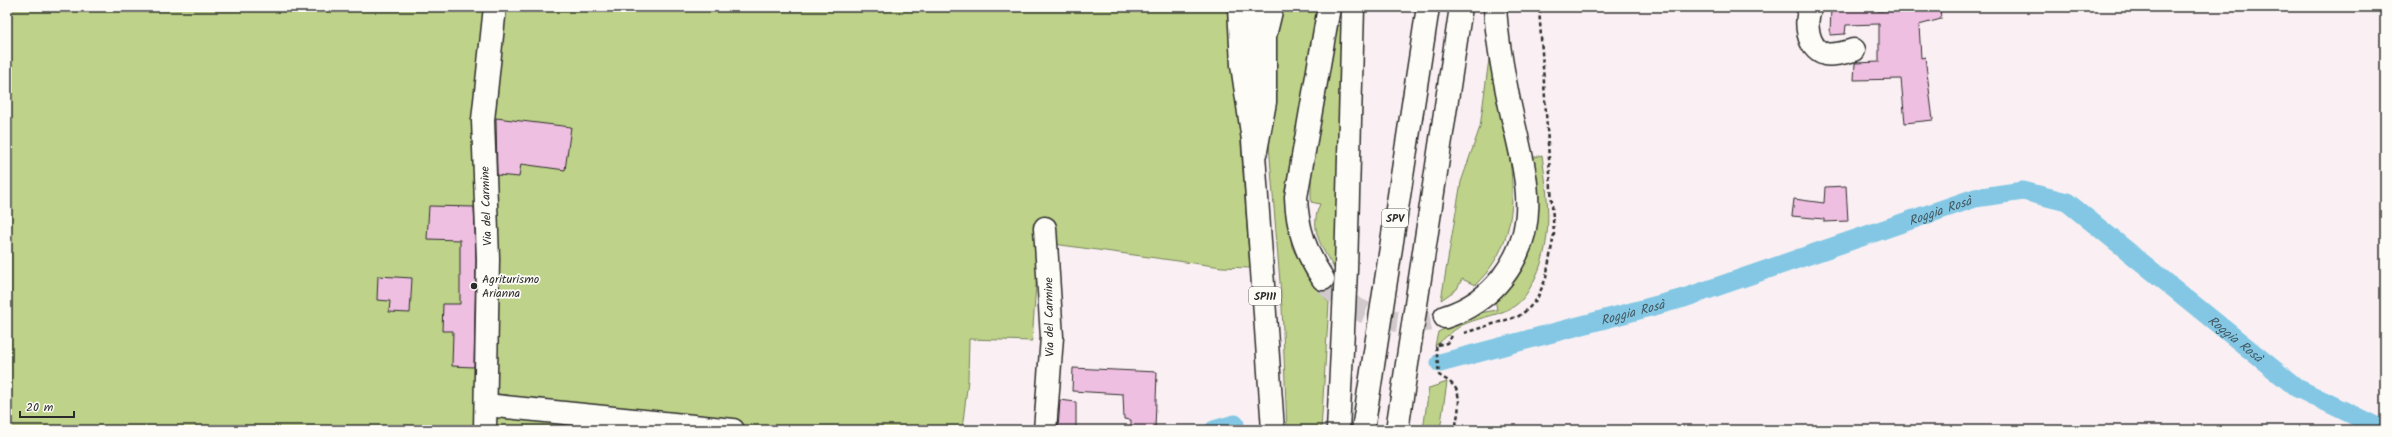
<svg xmlns="http://www.w3.org/2000/svg" width="2392" height="437" font-family="Kalam,sans-serif">
<style>
.green{fill:#bed389;stroke:#747f5a}
.lines{fill:none;stroke-linecap:round;stroke-linejoin:round}
.canal{stroke:#83c7e4;stroke-width:19}
.building{fill:#efbfe1;stroke:#2b2b2b}
.highway-tunnel{stroke:#d1c9cb;stroke-width:22;stroke-dasharray:22 11;stroke-linecap:butt}
.minor-casing{stroke:#2b2b2b;stroke-width:25}
.major-casing{stroke:#2b2b2b;stroke-width:25}
.highway-casing{stroke:#2b2b2b;stroke-width:25}
.path{stroke:#2b2b2b;stroke-width:2.5;stroke-dasharray:4 3;stroke-linecap:butt}
.minor{stroke:#fdfcf7;stroke-width:22}
.major{stroke:#fdfcf7;stroke-width:22}
.highway{stroke:#fdfcf7;stroke-width:22}
.poi-dot{fill:#2b2b2b;stroke:#fdfcf7;stroke-width:1.5}
.labels{text-anchor:middle;stroke-width:3.5;stroke-linejoin:round;paint-order:stroke}
.shield{fill:#fdfcf7;stroke:#6a6a68;stroke-width:1}
.shield-label{font-size:11px;font-weight:bold;fill:#2b2b2b}
.street-label{font-size:12px;fill:#2b2b2b;stroke:#fdfcf7}
.poi-label{font-size:12px;fill:#2b2b2b;stroke:#fdfcf7;text-anchor:start}
.water-label{font-size:13px;font-style:italic;fill:#455a62;stroke:#fdfcf7}
</style>
<rect width="100%" height="100%" fill="#faf0f3"/>
<filter id="ink" filterUnits="userSpaceOnUse"><feTurbulence type="fractalNoise" baseFrequency=".025" numOctaves="2"/><feDisplacementMap in="SourceGraphic" scale="8" xChannelSelector="R" yChannelSelector="G"/><feConvolveMatrix kernelMatrix="1 2 1 2 8 2 1 2 1" color-interpolation-filters="sRGB"/></filter>
<g filter="url(#ink)">
<g class="green">
<path d="M7,7H1231L1250,268L1222,267L1039,242L1032,341L969,339L968,380L962,430H7Z"/>
<path d="M1281,7H1323L1286,203L1292,247L1306,275L1329,303L1321,430H1287L1282,307L1269,145L1274,96V34Z"/>
<path d="M1335,24L1345,27L1338,269L1334,268C1321,247 1309,228 1320,204L1311,202V155Z"/>
<path d="M1489,59C1504,133 1539,225 1475,285L1462,279L1457,289L1441,300L1461,182L1480,127Z"/>
<path d="M1542,155C1548,199 1555,245 1531,286C1527,294 1521,302 1513,307C1499,315 1482,317 1467,323C1456,327 1444,339 1435,346L1438,332L1479,313L1497,310L1495,299L1501,293L1531,158Z"/>
<path d="M1447,382L1440,430H1423L1429,388Z"/>
</g>
<g class="lines">
<g class="canal">
<path id="s1" d="M1440,363L1684,298L1975,198L2023,191L2067,202L2297,388L2384,430"/>
<path d="M1214,430L1235,424"/>
</g>
</g>
<g class="building">
<path d="M1831,7H1878V11L1940,7L1941,19L1919,25L1921,58L1925,57L1933,120L1905,123L1901,79L1854,80L1855,63L1879,62V24L1846,25L1845,34L1830,35Z"/>
<path d="M496,118L571,127L565,170L521,164L519,177L497,175Z"/>
<path d="M1846,186L1848,221L1824,222V219L1792,216L1794,199L1824,203L1825,187Z"/>
<path d="M429,206L474,207L476,259L474,367L452,366L453,331H442L443,304H460V240L427,239Z"/>
<path d="M378,276L412,278L410,313L389,312L390,301L377,300Z"/>
<path d="M1073,368L1157,372L1155,430H1131V420L1124,419L1123,394L1072,391Z"/>
<path d="M1060,400L1076,402V430H1058Z"/>
</g>
<g class="lines">
<path class="highway-tunnel" d="M1323,279C1349,317 1402,330 1445,317"/>
<g class="minor-casing">
<g id="minor">
<path d="M1811,7C1804,21 1807,49 1825,54C1833,56 1846,52 1854,50"/>
<path d="M1256,151L1265,102V36L1272,7"/>
<path d="M486,405L733,430"/>
<path d="M485,430L488,259L483,120L495,7"/>
<path d="M1045,430L1052,337L1045,228"/>
</g>
</g>
<g class="major-casing">
<g id="major">
<path d="M1239,7L1242,65L1253,140L1273,430"/>
<path d="M1255,7V65"/>
</g>
</g>
<g class="highway-casing">
<g id="highway">
<path d="M1323,279C1306,253 1297,229 1296,197L1329,7"/>
<path d="M1445,317C1467,310 1488,296 1502,278C1545,223 1523,167 1510,106C1503,73 1497,40 1495,7"/>
<path d="M1338,430L1346,270L1353,7"/>
<path d="M1363,430L1428,7"/>
<path d="M1397,430L1461,7"/>
</g>
</g>
<g class="path">
<path d="M1464,333L1519,316L1528,309L1537,299L1546,278L1554,234L1539,7"/>
<path d="M1452,336L1447,343L1436,345L1439,375C1443,378 1448,380 1452,384C1464,394 1457,417 1455,430"/>
</g>
<use href="#minor" class="minor"/>
<use href="#major" class="major"/>
<use href="#highway" class="highway"/>
</g>
</g>
<circle class="poi-dot" cx="474" cy="286" r="4"/>
<g class="labels">
<g class="shield">
<rect x="1382" y="209" width="26" height="18" rx="3"/>
<rect x="1249" y="287" width="32" height="18" rx="3"/>
</g>
<g class="shield-label">
<text x="1395" y="222">SPV</text>
<text x="1265" y="300">SP111</text>
</g>
<g class="street-label">
<text transform="translate(486 206) rotate(-92)" y="4">Via del Carmine</text>
<text transform="translate(1049 317) rotate(-91)" y="4">Via del Carmine</text>
</g>
<g class="poi-label">
<text x="482" y="283">Agriturismo<tspan x="482" dy="14">Arianna</tspan></text>
</g>
<g class="water-label">
<text dy="5" stroke="none"><textPath href="#s1" startOffset="523">Roggia Rosà</textPath></text>
<text dy="5" stroke="none"><textPath href="#s1" startOffset="199">Roggia Rosà</textPath></text>
<text dy="5" stroke="none"><textPath href="#s1" startOffset="871">Roggia Rosà</textPath></text>
</g>
</g>
<rect width="2392" height="437" fill="none" stroke="#fdfcf7" stroke-width="24"/>
<rect x="12" y="12" width="2368" height="413" fill="none" stroke="#2b2b2b" stroke-width="1.5" filter="url(#ink)"/>
<path d="M20 411v6h54v-6" fill="none" stroke="#2b2b2b" stroke-width="2"/>
<text x="26" y="411" font-size="12" fill="#2b2b2b" stroke="#fdfcf7" stroke-width="3" paint-order="stroke">20 m</text>
</svg>
